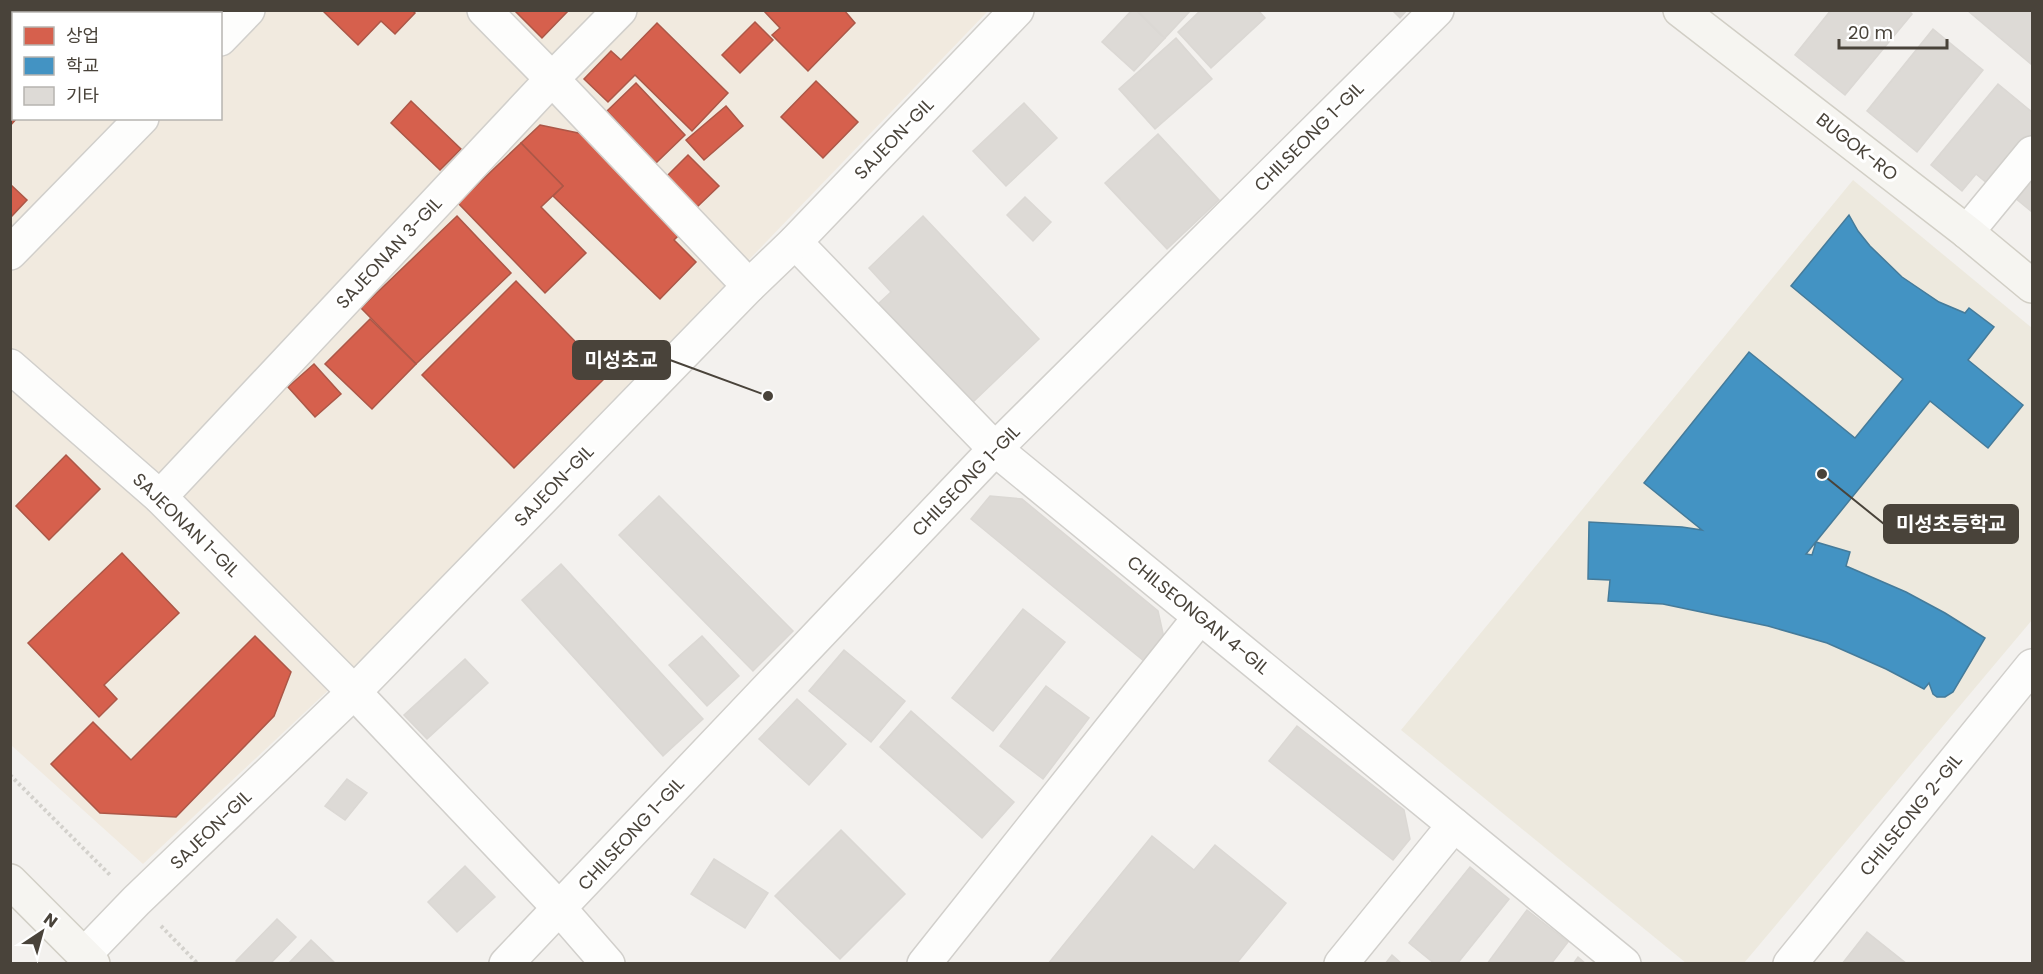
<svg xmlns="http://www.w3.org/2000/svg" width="2043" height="974" font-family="Poppins,'Noto Sans KR',sans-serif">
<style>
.commercial{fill:#f1eadf;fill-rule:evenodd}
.education{fill:#ede9de}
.shops{fill:#d6604d;stroke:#ac5747;stroke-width:1.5}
.schools{fill:#4393c3;stroke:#457b9a;stroke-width:1.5}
.building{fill:#dddad6;stroke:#dbd8d4;stroke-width:1.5}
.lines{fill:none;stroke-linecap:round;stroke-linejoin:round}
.street-casing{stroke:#d1cfcb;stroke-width:36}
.secondary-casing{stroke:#d1cec5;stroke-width:36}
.path{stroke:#d3d1cc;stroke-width:4;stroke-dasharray:3 3;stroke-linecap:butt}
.street{stroke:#fdfdfc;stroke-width:33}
.secondary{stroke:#f6f5f1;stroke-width:33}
.labels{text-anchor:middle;stroke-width:6;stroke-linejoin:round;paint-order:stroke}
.street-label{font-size:18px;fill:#49433a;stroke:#fff}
.leader{fill:none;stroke:#49433a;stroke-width:2}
.callout-dot{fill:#49433a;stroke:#fff;stroke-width:2}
.callout{fill:#49433a;stroke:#49433a;stroke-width:2}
.callout-label{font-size:20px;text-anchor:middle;font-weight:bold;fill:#fff}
</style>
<rect width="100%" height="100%" fill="#f3f1ee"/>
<path class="commercial" d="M11,11H988L401,622L143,864L11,745ZM14,14H220V118H14Z"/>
<path class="education" d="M1853,180L2032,328V620L1744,963H1686L1401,730Z"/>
<g class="shops">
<path d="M322,10H412L415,13L395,34L381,21L358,45Z"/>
<path d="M514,10H569L542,38Z"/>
<path d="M763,10H844L855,23L808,71L772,35L780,28Z"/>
<path d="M755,22L773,40L740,73L722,55Z"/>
<path d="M657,23L728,93L692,131L635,75L608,102L584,79L611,51L621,60Z"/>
<path d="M816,81L858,122L823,158L781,117Z"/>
<path d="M636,83L685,135L656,163L607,111Z"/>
<path d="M10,97L14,100V118H17L10,126Z"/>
<path d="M411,101L461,149L440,170L391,123Z"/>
<path d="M726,106L743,126L704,160L686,140Z"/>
<path d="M540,125L583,134L683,231L674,240L696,262L660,299L553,196L563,186L521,143Z"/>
<path d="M521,143L563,186L541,207L586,253L545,293L458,203Z"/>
<path d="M688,155L719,186L696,208L666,177Z"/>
<path d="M10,184L27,200L10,218Z"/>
<path d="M457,216L511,273L416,364L361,308Z"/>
<path d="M516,281L608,375L514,468L422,375Z"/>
<path d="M370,319L416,364L372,409L325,364Z"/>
<path d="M314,364L341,394L315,417L288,387Z"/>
<path d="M66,455L100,489L49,540L16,506Z"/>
<path d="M122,553L179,613L104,685L117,699L99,717L28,643Z"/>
<path d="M255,636L291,672L274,716L176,817L100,813L51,764L93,722L131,760Z"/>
</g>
<path class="schools" d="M1849,215L1858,231L1870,246L1902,277L1939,302L1965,313L1969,308L1994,327L1968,360L2023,405L1988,448L1930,401L1806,554L1812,555L1816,542L1850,552L1846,566L1906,592L1945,613L1985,638L1953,692L1945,697H1937L1933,694L1929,683L1924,689L1886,669L1827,643L1768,626L1663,604L1608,601L1610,580L1588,579L1589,522L1682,527L1702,530L1644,483L1749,352L1855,438L1903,379L1791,286Z"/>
<g class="building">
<path d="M1132,10H1136L1165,38L1134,71L1102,42Z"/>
<path d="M1136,10H1191L1165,38Z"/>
<path d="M1201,10H1258L1265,18L1211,68L1178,32Z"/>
<path d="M1392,10H1407L1400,18Z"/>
<path d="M1831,10H1908L1912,14L1845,95L1795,55Z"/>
<path d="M1967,10H2032V65Z"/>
<path d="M1933,29L1983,70L1917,152L1867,111Z"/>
<path d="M1176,38L1212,79L1155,129L1119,89Z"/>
<path d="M1998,84L2032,112V144L1995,190L1976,174L1962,191L1931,165Z"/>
<path d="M1024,103L1057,138L1006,186L973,151Z"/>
<path d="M1158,134L1219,200L1167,249L1105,183Z"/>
<path d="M2032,177V212L2015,198Z"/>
<path d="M1025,197L1051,222L1033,241L1007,215Z"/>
<path d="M923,216L1039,339L972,403L878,304L891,292L869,268Z"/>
<path d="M659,496L793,631L753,671L619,535Z"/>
<path d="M990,496L1022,499L1158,611L1166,647L1150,666L971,519Z"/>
<path d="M561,564L703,719L663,756L522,600Z"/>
<path d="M1023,609L1065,642L993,731L952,698Z"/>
<path d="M702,636L739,676L707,706L669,665Z"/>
<path d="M844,650L905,701L871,742L809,691Z"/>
<path d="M465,659L488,683L427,739L404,715Z"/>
<path d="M1046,686L1089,718L1043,779L1000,746Z"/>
<path d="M797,699L846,744L809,785L759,739Z"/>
<path d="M911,711L1014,802L982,838L880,747Z"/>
<path d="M1297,726L1404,810L1410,839L1393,860L1269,761Z"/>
<path d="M347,779L367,793L345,820L325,806Z"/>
<path d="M841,830L905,894L840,959L775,896Z"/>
<path d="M1152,836L1194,870L1215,845L1286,903L1236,964H1048Z"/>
<path d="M714,859L768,893L745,928L691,894Z"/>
<path d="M465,866L495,897L457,932L428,902Z"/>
<path d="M1470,867L1509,899L1457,964H1435L1409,943Z"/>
<path d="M1527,910L1568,942L1551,964H1487Z"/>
<path d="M277,919L296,937L270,964H239L236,961Z"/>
<path d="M1867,932L1907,964H1842Z"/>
<path d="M311,940L336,964H288Z"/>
<path d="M1392,955L1402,964H1385Z"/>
<path d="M1578,957L1586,964H1573Z"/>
</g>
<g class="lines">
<g class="street-casing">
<g id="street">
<path d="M484,10L552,79L749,286"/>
<path d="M220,39L248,10"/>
<path d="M1967,232L2032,153"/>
<path d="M795,242L995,449L1624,964"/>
<path d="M10,253L142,118"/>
<path d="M10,366L160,497L354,692L560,909L608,964"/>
<path d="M160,497L552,79L620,10"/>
<path d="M84,955L136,901L354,692L749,286L795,242L1017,10"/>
<path d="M506,964L995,449L1437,10"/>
<path d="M924,964L1200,617"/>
<path d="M1341,964L1454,825"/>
<path d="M1790,964L2032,666"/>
</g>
</g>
<g class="secondary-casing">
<g id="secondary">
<path d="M1680,10L1967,232L2032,286"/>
<path d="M10,881L93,964"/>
</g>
</g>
<g class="path">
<path d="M10,775L111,876"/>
<path d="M161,926L198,964"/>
</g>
<use href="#street" class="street"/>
<use href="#secondary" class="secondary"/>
</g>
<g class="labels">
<g class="street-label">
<text transform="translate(1309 137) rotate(-45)" y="6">CHILSEONG 1-GIL</text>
<text transform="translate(894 139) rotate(-46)" y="6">SAJEON-GIL</text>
<text transform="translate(1857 147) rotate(38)" y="6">BUGOK-RO</text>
<text transform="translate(389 253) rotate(-47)" y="6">SAJEONAN 3-GIL</text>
<text transform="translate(966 481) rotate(-46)" y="6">CHILSEONG 1-GIL</text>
<text transform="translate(554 486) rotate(-46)" y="6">SAJEON-GIL</text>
<text transform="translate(186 525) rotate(44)" y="6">SAJEONAN 1-GIL</text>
<text transform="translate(1198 615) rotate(39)" y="6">CHILSEONGAN 4-GIL</text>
<text transform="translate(1911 815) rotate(-51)" y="6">CHILSEONG 2-GIL</text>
<text transform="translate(211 830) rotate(-44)" y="6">SAJEON-GIL</text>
<text transform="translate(631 834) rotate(-47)" y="6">CHILSEONG 1-GIL</text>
</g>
</g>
<path class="leader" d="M768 396L670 360M1822 474L1884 524"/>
<g class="callout-dot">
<circle cx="768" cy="396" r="6"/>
<circle cx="1822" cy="474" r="6"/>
</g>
<g class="callout">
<rect x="573" y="341" width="97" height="38" rx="6"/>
<rect x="1884" y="505" width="134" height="38" rx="6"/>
</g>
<g class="callout-label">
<text x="621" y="367">미성초교</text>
<text x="1951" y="531">미성초등학교</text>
</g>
<rect width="2043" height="974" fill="none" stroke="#49433a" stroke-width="24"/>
<rect x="12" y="12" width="210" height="108" fill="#ffffff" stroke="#b6b4b0" stroke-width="1.5"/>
<rect x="24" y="27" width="30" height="18" fill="#d6604d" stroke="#b6b4b0" stroke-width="1.5"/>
<text x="66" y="42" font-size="18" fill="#49433a">상업</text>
<rect x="24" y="57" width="30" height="18" fill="#4393c3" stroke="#b6b4b0" stroke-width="1.5"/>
<text x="66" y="72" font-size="18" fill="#49433a">학교</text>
<rect x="24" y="87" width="30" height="18" fill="#dddad6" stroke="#b6b4b0" stroke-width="1.5"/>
<text x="66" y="102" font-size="18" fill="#49433a">기타</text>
<g transform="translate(42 932) rotate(36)" stroke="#ffffff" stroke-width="4.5" paint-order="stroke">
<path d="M0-4.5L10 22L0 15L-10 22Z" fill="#49433a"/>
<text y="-9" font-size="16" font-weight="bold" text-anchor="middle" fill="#49433a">N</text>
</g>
<path d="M1839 39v9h108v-9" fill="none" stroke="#49433a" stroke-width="3"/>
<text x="1848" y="39" font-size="18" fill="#49433a" stroke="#ffffff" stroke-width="4.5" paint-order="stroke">20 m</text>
</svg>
